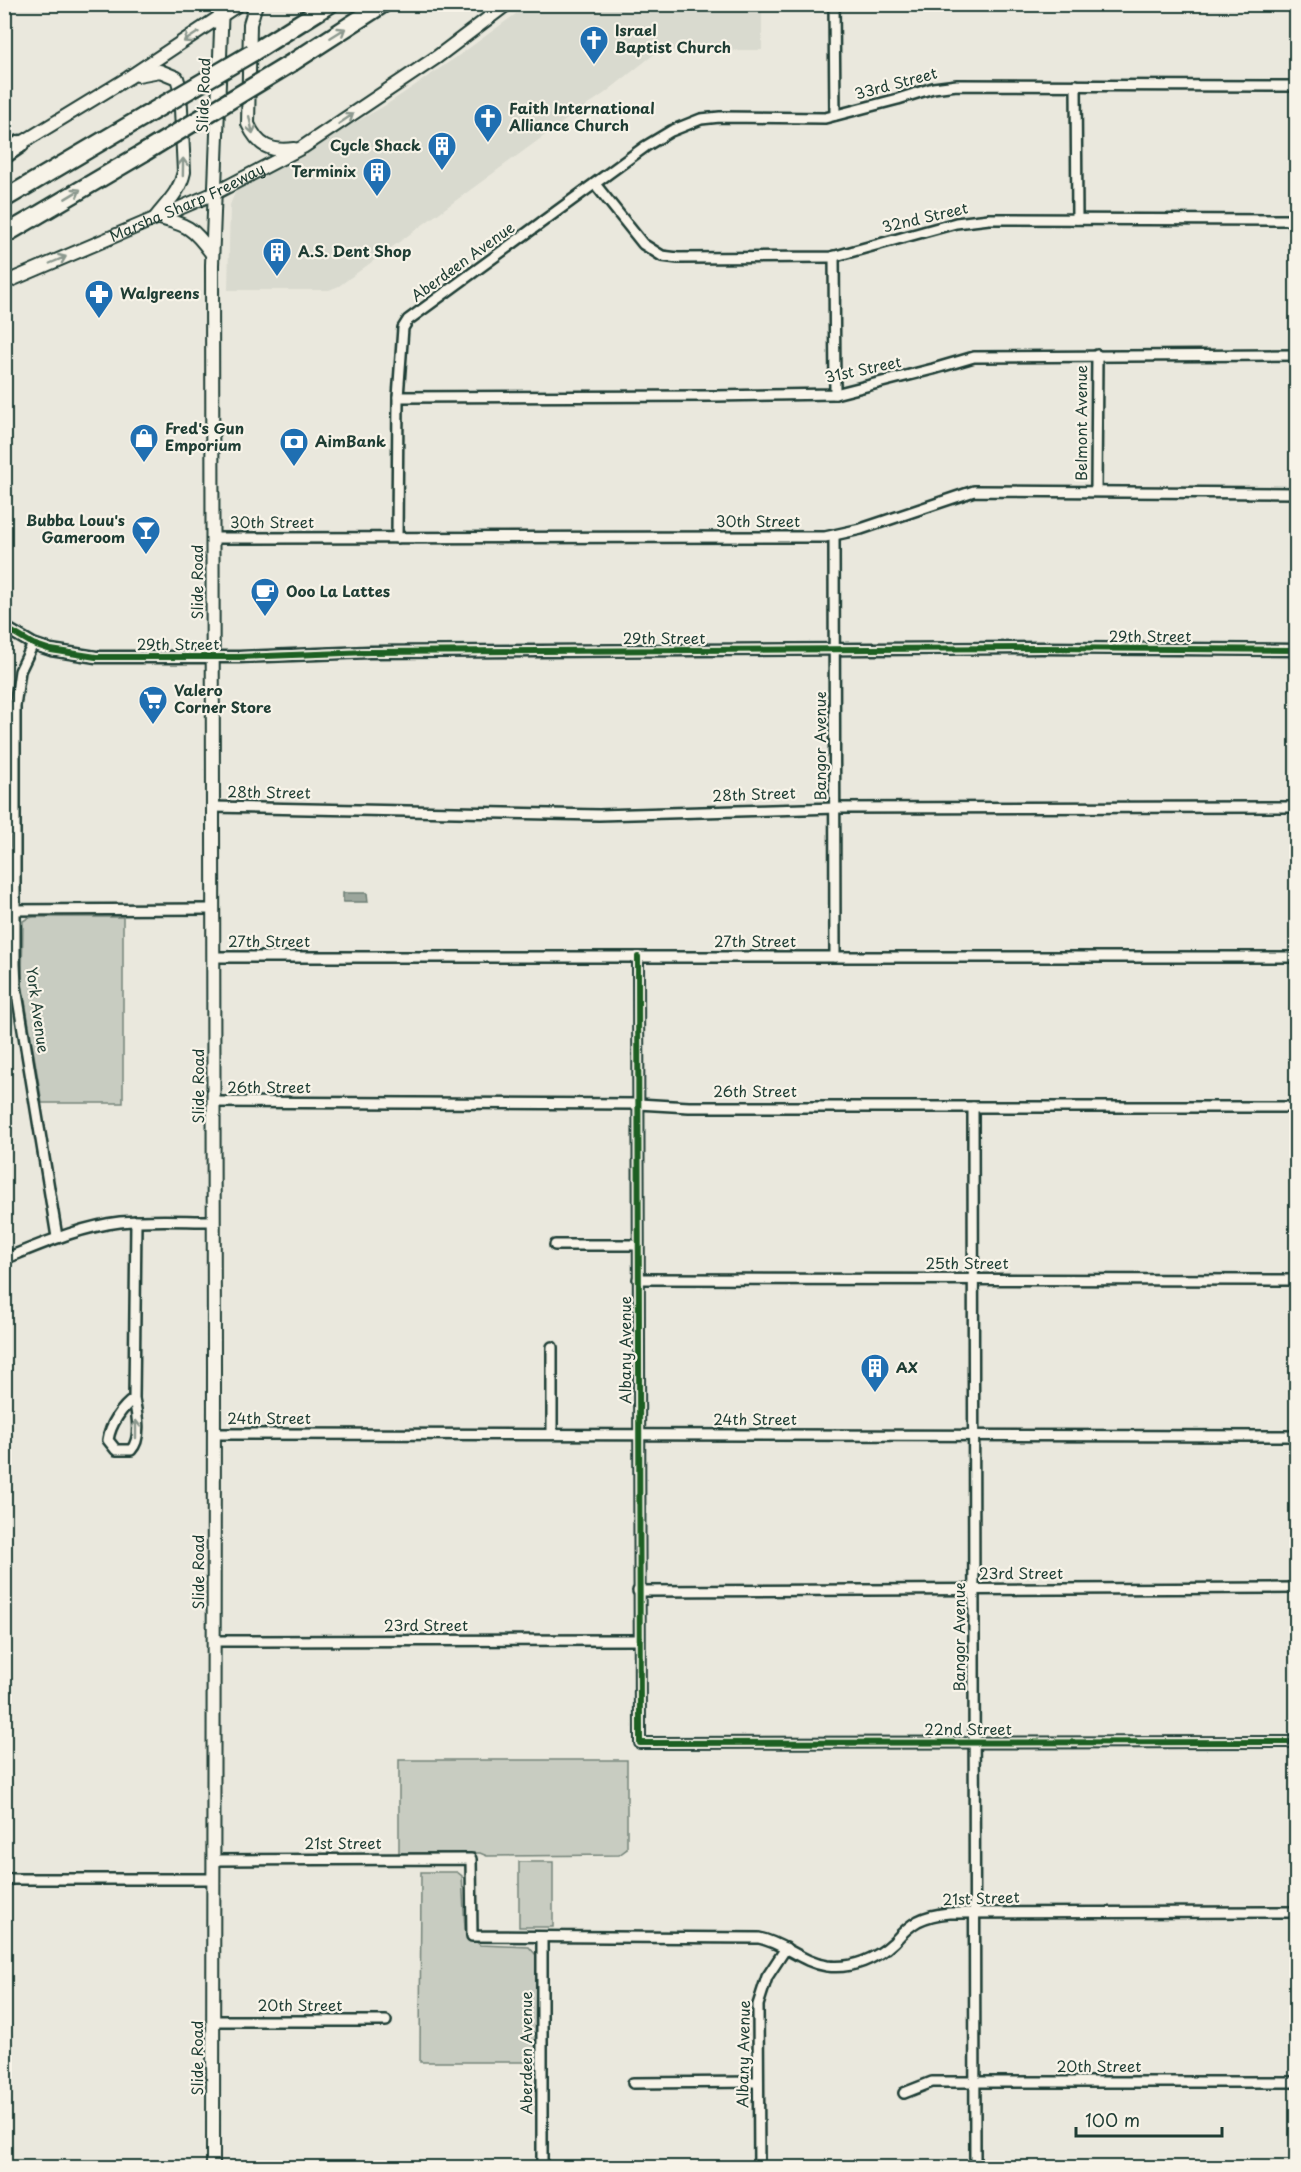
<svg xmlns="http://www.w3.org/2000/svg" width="1301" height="2172" font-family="'Playpen Sans',sans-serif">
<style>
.built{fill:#d9dacf}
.green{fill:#c8ccc1;stroke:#74847a;stroke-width:1.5}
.water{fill:#9ca69c;stroke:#6a7c72;stroke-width:1.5}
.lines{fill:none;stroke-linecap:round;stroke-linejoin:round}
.minor-casing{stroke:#1f3d34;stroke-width:14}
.tertiary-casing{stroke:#1f3d34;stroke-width:15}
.secondary-casing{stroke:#1f3d34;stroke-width:16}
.motorway-casing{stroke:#1f3d34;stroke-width:21}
.minor{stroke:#f7f3e8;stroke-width:9}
.tertiary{stroke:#f7f3e8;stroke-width:10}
.secondary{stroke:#f7f3e8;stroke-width:12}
.motorway{stroke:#f7f3e8;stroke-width:16}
.motorway-bridge-casing{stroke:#1f3d34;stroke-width:21;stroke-linecap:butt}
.motorway-bridge{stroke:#f7f3e8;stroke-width:16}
.cycleway-casing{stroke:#f7f3e8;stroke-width:10}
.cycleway{stroke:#1b5e20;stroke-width:6}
.oneway{stroke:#8b988e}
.labels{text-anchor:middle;stroke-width:4.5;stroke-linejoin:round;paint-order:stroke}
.poi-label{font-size:15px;font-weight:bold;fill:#1f3d34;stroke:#f7f3e8;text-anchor:start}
.street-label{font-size:15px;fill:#1f3d34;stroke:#f7f3e8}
</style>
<rect width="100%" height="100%" fill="#eae8dd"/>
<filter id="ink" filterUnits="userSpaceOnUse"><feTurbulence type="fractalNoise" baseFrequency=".0167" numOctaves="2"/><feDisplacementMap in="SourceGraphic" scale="12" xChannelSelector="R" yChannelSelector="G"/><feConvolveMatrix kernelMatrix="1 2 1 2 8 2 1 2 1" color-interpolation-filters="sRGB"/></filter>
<g filter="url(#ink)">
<path class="built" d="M528,5H762V50H664L657,52L605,93L563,122L339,286L329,290H228L230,205L236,190L386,105L461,54Z"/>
<g class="green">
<path d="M123,917V1103H42L22,983L23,921L28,918L34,917Z"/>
<path d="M399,1760H627V1849L619,1855L487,1856L480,1853H399Z"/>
<rect x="519" y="1862" width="34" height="65"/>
<path d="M421,1872H457L462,1876L465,1929L467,1934L480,1945L529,1947L536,1955L535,2062H420Z"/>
</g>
<path class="water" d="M343,893H367L368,902H343Z"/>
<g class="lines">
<g class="minor-casing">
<g id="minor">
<path d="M834,4L835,115"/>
<path d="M1076,85L1077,219"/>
<path d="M595,184L643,244L662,256L678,258L832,257L956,223L989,219L1296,220"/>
<path d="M834,256L835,394"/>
<path d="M398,397L715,396L835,394L933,369L974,357L1296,355"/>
<path d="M1096,491L1097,355"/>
<path d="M834,536L835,957"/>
<path d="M212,538L825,537L861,529L974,491L1296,493"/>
<path d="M397,538L398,397L403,328L408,320L646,146L671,131L701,119L720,117L825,118L898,99L933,88L957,85L1296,86"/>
<path d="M33,644L20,671L15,706V964L16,987L57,1237"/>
<path d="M213,807L599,815L836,808L1296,807"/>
<path d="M4,910L213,909"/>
<path d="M214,957H1296"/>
<path d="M638,957L640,1743L1296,1742"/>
<path d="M214,1102L638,1104L689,1107H1296"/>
<path d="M973,1107L975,2168"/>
<path d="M555,1245H638"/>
<path d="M4,1259C42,1244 79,1227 120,1222C151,1219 183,1221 214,1221"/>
<path d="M638,1279L1296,1280"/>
<path d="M134,1399C122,1407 110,1425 108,1440L116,1450H131C142,1439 137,1413 134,1399L136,1221"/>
<path d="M214,1434L1296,1436"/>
<path d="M552,1434V1347"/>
<path d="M638,1591L1296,1588"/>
<path d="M214,1641L638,1640"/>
<path d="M214,1860L471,1859L472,1936L759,1938C784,1943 801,1962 827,1966C852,1969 876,1959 894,1942C901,1934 909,1926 918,1921C928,1916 938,1914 949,1913L1296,1912"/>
<path d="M4,1879H214"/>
<path d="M542,1938V2168"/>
<path d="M213,2021H386"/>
<path d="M633,2083L758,2082"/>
<path d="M904,2093L932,2082H1296"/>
<path d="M759,2168L758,2005L767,1977L786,1948"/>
</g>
</g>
<g class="tertiary-casing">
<path id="tertiary" d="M4,627L33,644L51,650L96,657H239L369,652L1041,648L1296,650"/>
</g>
<g class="secondary-casing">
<g id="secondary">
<path d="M256,4L250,24L248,124C258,146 270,152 294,149"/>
<path d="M138,75L160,71L177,78L180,88L184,172C180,191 168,202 156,217C187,225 193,227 212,254"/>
<path d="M15,147L128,78L239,4"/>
<path id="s1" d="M4,283L215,193L303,147L437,57L507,4"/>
<path d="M213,2168L214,1367L212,265L222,4"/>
</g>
</g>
<g class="motorway-casing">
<g id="motorway">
<path d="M252,53L330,4"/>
<path d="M293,62L383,4"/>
<path d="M4,155L20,144"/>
<path d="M4,199L143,117"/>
<path d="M4,235L145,152"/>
</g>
</g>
<use href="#minor" class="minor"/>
<use href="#tertiary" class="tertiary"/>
<use href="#secondary" class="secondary"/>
<use href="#motorway" class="motorway"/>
<g class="motorway-bridge-casing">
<g id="motorway-bridge">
<path d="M143,117L252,53"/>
<path d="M145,152L293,62"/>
</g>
</g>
<use href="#motorway-bridge" class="motorway-bridge"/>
<g class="cycleway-casing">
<g id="cycleway">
<path d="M4,627L33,644L51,650L96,657H239L369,652L1041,648L1296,650"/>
<path d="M638,957L640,1743L1296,1742"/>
</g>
</g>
<use href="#cycleway" class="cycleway"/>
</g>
<defs><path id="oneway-shaft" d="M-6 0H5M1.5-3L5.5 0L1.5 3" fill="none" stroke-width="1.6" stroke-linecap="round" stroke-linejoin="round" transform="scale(1.5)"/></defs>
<g class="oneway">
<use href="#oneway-shaft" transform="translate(338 33) rotate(-32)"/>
<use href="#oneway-shaft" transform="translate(191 37) rotate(147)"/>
<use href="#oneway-shaft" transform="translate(346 119) rotate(-34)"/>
<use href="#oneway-shaft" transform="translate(251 125) rotate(78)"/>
<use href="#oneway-shaft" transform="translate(183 167) rotate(-89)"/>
<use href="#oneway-shaft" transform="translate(73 194) rotate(-31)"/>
<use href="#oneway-shaft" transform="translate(58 260) rotate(-23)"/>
<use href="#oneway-shaft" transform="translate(136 1429) rotate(-90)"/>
</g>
</g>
<defs>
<g id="church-pin" transform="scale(1.5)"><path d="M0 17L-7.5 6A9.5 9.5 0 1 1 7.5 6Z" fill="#1f6fb2" stroke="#f7f3e8"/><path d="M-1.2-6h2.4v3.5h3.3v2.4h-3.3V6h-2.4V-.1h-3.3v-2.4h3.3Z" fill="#fff"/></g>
<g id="building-pin" transform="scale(1.5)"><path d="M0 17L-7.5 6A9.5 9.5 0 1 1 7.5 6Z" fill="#1f6fb2" stroke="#f7f3e8"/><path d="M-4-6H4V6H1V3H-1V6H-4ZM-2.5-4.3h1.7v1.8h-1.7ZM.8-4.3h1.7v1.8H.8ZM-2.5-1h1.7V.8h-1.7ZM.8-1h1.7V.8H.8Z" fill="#fff"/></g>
<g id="pharmacy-pin" transform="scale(1.5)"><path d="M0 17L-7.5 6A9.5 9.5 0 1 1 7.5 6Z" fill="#1f6fb2" stroke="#f7f3e8"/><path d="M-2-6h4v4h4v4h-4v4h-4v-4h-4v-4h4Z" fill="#fff"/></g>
<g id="shop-pin" transform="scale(1.5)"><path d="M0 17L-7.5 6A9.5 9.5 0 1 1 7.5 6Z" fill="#1f6fb2" stroke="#f7f3e8"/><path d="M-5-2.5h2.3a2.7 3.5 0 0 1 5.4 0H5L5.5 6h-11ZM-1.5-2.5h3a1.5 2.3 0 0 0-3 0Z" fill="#fff"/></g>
<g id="bank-pin" transform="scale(1.5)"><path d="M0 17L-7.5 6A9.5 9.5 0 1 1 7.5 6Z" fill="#1f6fb2" stroke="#f7f3e8"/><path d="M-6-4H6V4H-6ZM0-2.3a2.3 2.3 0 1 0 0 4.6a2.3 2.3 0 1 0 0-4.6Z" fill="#fff"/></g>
<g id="bar-pin" transform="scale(1.5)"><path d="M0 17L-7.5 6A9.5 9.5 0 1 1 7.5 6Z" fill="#1f6fb2" stroke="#f7f3e8"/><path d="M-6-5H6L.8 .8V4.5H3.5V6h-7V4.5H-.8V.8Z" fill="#fff"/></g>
<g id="cafe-pin" transform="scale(1.5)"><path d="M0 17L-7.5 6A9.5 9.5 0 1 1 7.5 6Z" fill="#1f6fb2" stroke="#f7f3e8"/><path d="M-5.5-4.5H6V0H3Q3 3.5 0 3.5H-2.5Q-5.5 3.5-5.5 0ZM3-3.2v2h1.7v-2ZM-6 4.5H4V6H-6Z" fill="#fff"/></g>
<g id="supermarket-pin" transform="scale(1.5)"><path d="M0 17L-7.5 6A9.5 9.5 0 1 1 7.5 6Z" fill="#1f6fb2" stroke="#f7f3e8"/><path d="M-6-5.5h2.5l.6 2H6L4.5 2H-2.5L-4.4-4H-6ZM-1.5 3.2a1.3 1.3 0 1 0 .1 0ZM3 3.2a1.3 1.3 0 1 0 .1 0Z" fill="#fff"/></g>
</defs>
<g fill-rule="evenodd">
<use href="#church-pin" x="594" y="40"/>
<use href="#church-pin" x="488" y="118"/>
<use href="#building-pin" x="442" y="146"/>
<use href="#building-pin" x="377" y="172"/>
<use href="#building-pin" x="277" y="252"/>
<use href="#pharmacy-pin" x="99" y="294"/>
<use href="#shop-pin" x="144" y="438"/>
<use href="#bank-pin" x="294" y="442"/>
<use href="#bar-pin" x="146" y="530"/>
<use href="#cafe-pin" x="265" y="592"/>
<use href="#supermarket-pin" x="153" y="700"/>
<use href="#building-pin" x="875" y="1368"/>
</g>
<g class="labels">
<g class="poi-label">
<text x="615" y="36">Israel<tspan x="615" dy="17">Baptist Church</tspan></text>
<text x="509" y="114">Faith International<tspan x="509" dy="17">Alliance Church</tspan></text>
<text x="421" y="151" text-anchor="end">Cycle Shack</text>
<text x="356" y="177" text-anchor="end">Terminix</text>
<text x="298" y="257">A.S. Dent Shop</text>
<text x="120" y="299">Walgreens</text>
<text x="165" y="434">Fred's Gun<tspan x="165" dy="17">Emporium</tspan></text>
<text x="315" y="447">AimBank</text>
<text x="125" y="526" text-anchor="end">Bubba Louu's<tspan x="125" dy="17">Gameroom</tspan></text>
<text x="286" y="597">Ooo La Lattes</text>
<text x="174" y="696">Valero<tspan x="174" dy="17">Corner Store</tspan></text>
<text x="896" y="1373">AX</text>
</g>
<g class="street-label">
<text transform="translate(896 84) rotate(-15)" y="5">33rd Street</text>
<text transform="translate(204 95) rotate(-88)" y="5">Slide Road</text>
<text dy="5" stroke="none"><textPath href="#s1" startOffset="200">Marsha Sharp Freeway</textPath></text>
<text transform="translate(925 218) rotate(-13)" y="5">32nd Street</text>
<text transform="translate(463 262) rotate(-36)" y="5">Aberdeen Avenue</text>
<text transform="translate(863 370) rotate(-12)" y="5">31st Street</text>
<text transform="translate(1082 423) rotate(-90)" y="5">Belmont Avenue</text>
<text x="758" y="527">30th Street</text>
<text x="272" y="528">30th Street</text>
<text transform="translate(198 582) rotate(-90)" y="5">Slide Road</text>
<text x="1150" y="642">29th Street</text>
<text x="664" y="644">29th Street</text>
<text x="178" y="650">29th Street</text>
<text transform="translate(821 746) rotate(-90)" y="5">Bangor Avenue</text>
<text transform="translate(269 793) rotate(1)" y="5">28th Street</text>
<text transform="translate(754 795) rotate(-2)" y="5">28th Street</text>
<text x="269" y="947">27th Street</text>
<text x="755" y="947">27th Street</text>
<text transform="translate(37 1010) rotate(82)" y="5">York Avenue</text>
<text transform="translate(199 1086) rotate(-90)" y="5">Slide Road</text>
<text x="269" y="1093">26th Street</text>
<text x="755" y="1097">26th Street</text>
<text x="967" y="1269">25th Street</text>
<text transform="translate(626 1350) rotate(-90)" y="5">Albany Avenue</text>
<text x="269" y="1424">24th Street</text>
<text x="755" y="1425">24th Street</text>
<text transform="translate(199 1572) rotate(-90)" y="5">Slide Road</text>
<text x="1021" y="1579">23rd Street</text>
<text x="426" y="1631">23rd Street</text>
<text transform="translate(960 1637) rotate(-90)" y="5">Bangor Avenue</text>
<text x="968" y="1735">22nd Street</text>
<text x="343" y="1849">21st Street</text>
<text transform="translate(981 1899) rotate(-2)" y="5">21st Street</text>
<text x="300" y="2011">20th Street</text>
<text transform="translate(527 2053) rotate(-90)" y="5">Aberdeen Avenue</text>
<text transform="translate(744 2054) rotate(-89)" y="5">Albany Avenue</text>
<text transform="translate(198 2058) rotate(-90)" y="5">Slide Road</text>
<text x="1099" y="2072">20th Street</text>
</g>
</g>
<rect width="1301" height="2172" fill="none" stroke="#f7f3e8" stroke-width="24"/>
<rect x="12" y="12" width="1277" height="2148" fill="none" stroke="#1f3d34" stroke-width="2" filter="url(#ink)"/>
<path d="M1076 2127v9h146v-9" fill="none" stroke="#1f3d34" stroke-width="3"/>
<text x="1085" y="2127" font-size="18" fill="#1f3d34" stroke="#f7f3e8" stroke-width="4.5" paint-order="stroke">100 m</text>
</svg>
